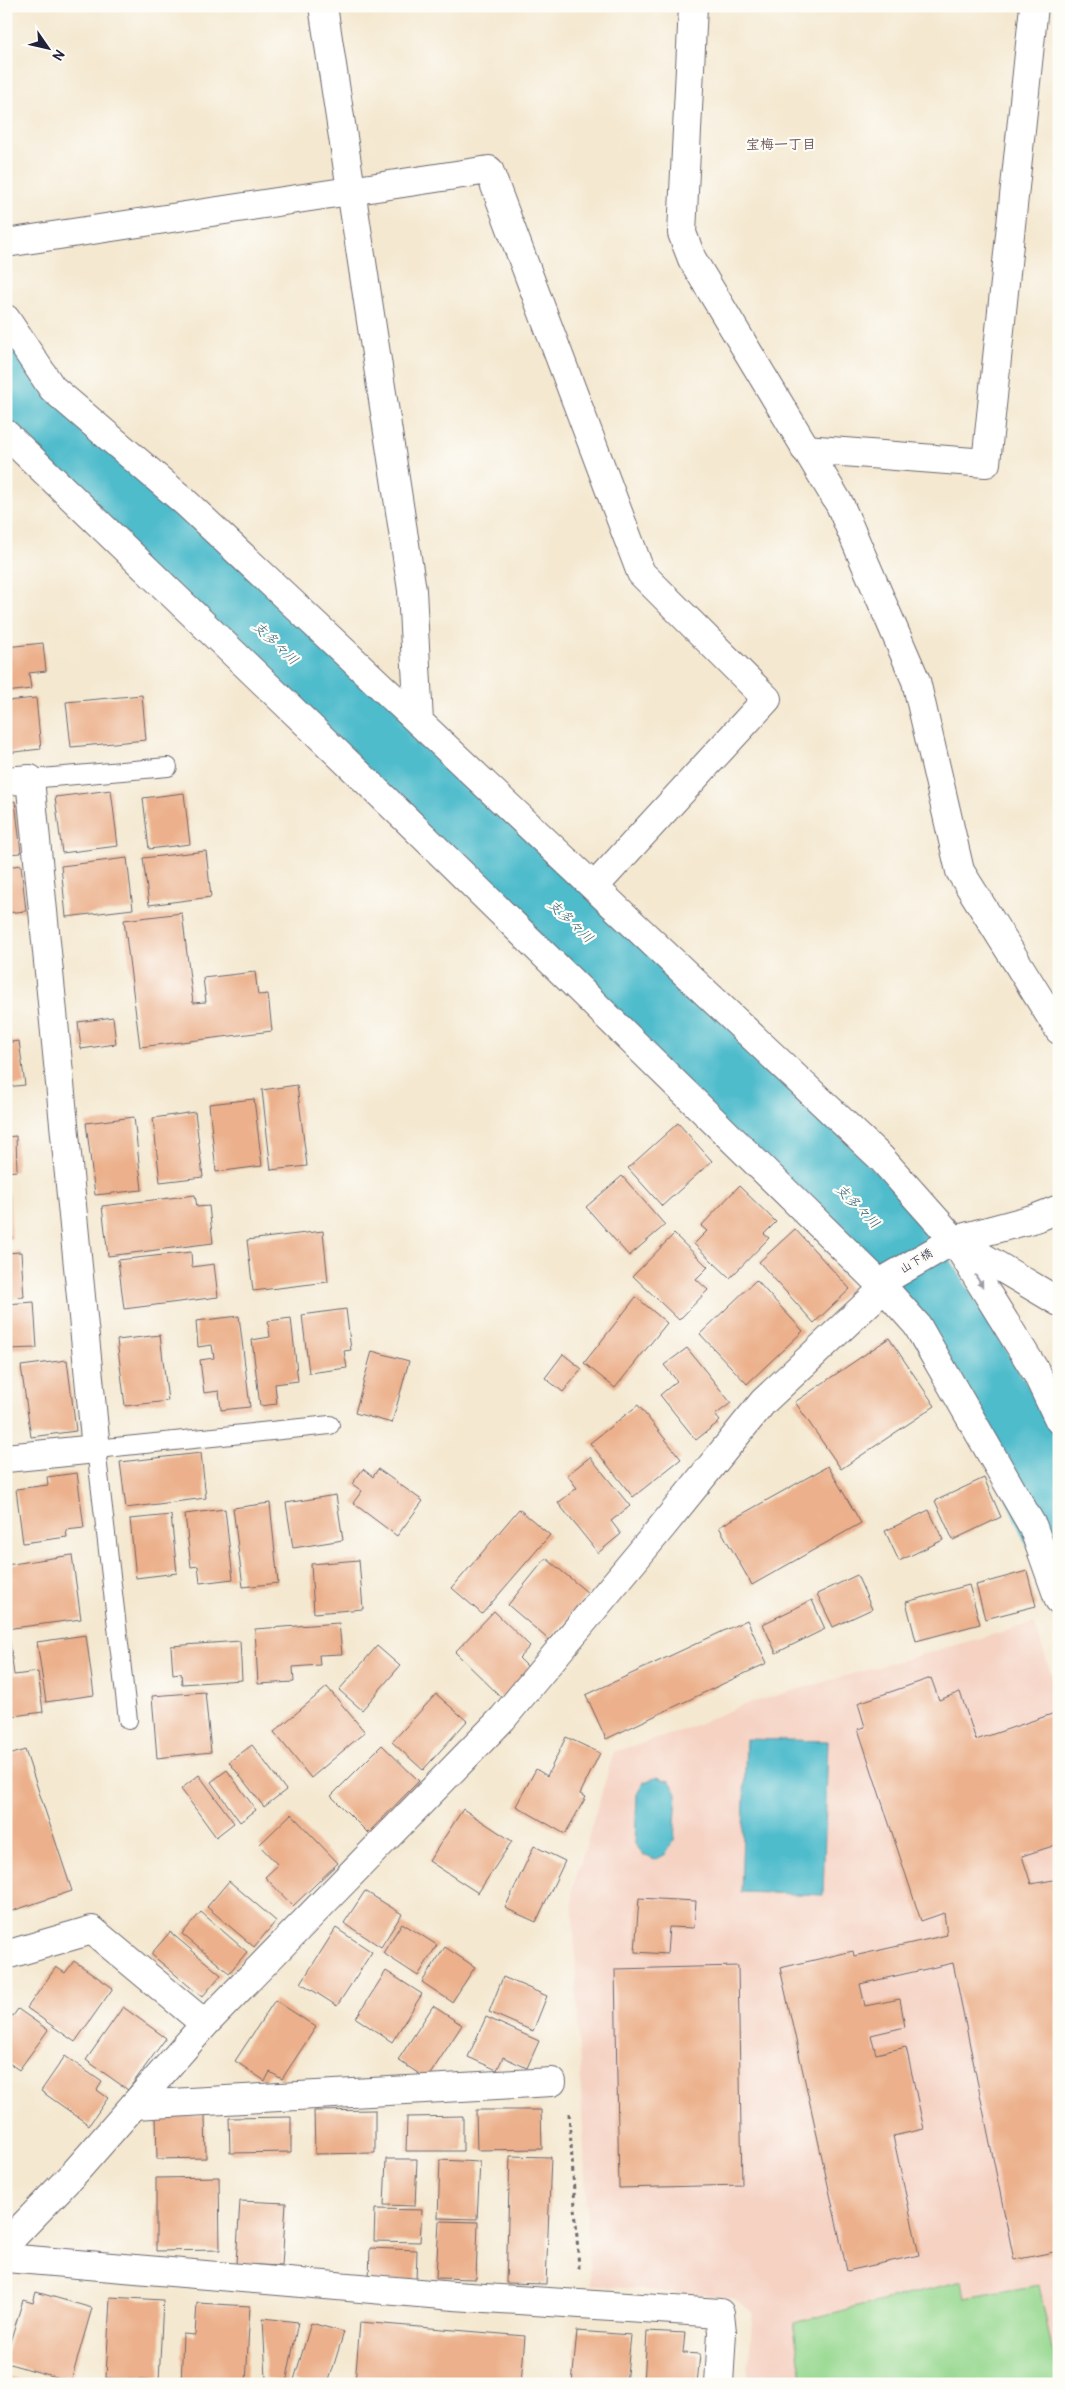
<svg xmlns="http://www.w3.org/2000/svg" width="1065" height="2390" font-family="Pangolin,'Klee One',sans-serif">
<style>
.built{fill:#f5d2c2}
.green{fill:#96d88f;stroke:#5c7d65}
.water{fill:#50bccc;stroke:#396f84}
.lines{fill:none;stroke-linecap:round;stroke-linejoin:round}
.river{stroke:#50bccc;stroke-width:74}
.building{fill:#ecb18c}
.lane-casing{stroke:#6c676f;stroke-width:20}
.street-casing{stroke:#6c676f;stroke-width:30}
.secondary-casing{stroke:#6c676f;stroke-width:30}
.path{stroke:#6c676f;stroke-width:3;stroke-dasharray:4 4;stroke-linecap:butt}
.lane{stroke:#fff;stroke-width:18}
.street{stroke:#fff;stroke-width:28}
.secondary{stroke:#fff;stroke-width:28}
.oneway{fill:#9c9ca7}
.labels{text-anchor:middle;stroke-width:4.5;stroke-linejoin:round;paint-order:stroke}
.street-label{font-size:12px;fill:#22223b;stroke:#fdfcf7}
.neighbourhood-label{font-size:14px;font-weight:bold;fill:#695457;stroke:#fdfcf7}
.water-label{font-size:14px;font-style:italic;fill:#346075;stroke:#fdfcf7}
</style>
<rect width="100%" height="100%" fill="#fdfcf7"/>
<filter id="ink" filterUnits="userSpaceOnUse"><feTurbulence type="fractalNoise" baseFrequency=".02" numOctaves="2"/><feDisplacementMap in="SourceGraphic" scale="10" xChannelSelector="R" yChannelSelector="G"/><feConvolveMatrix kernelMatrix="1 2 1 2 8 2 1 2 1" color-interpolation-filters="sRGB"/></filter>
<filter id="wash" filterUnits="userSpaceOnUse"><feTurbulence type="fractalNoise" baseFrequency=".0096" numOctaves="4" result="noise"/><feDisplacementMap in="SourceGraphic" scale="20" xChannelSelector="R" yChannelSelector="G"/><feGaussianBlur stdDeviation="1.12" result="paint"/><feColorMatrix in="noise" values="0 0 0 0 0 0 0 0 0 0 0 0 0 0 0 0 0 1.4 0 .05"/><feComposite in="paint" operator="in"/></filter>
<g filter="url(#wash)">
<rect width="100%" height="100%" fill="#f4e8d0"/>
<path class="built" d="M1034,1623L1059,1697V2384H747L753,2312L733,2298L590,2285L572,1891L614,1752L676,1733L746,1704Z"/>
<path class="green" d="M962,2281L965,2298L1039,2285L1059,2384H803L793,2323Z"/>
<g class="water">
<path d="M746,1739L828,1741L823,1895L741,1892Z"/>
<path d="M657,1777L669,1781L677,1793L674,1841L666,1854L655,1860L644,1855L635,1844L637,1794L644,1782Z"/>
</g>
<g class="lines">
<path class="river" d="M6,374L43,423L601,949L900,1248L1027,1454L1059,1528"/>
</g>
<g id="blocks">
<g class="building">
<path d="M6,573L10,618L6,619Z"/>
<path d="M43,643L46,671L29,673L31,689L6,692V647Z"/>
<path d="M142,695L146,740L71,747L66,702Z"/>
<path d="M36,698L41,749L6,753V701Z"/>
<path d="M111,790L118,846L62,853L55,797Z"/>
<path d="M184,793L190,844L149,849L143,798Z"/>
<path d="M15,801L21,853L6,854V803Z"/>
<path d="M206,851L211,897L149,905L143,858Z"/>
<path d="M127,858L133,909L66,917L61,866Z"/>
<path d="M21,865L26,911L6,913V867Z"/>
<path d="M182,913L193,1003L206,1002L203,978L255,972L258,995L268,994L272,1031L140,1047L124,920Z"/>
<path d="M6,1017L11,1042L19,1041L25,1085L6,1087Z"/>
<path d="M113,1017L116,1044L81,1049L78,1022Z"/>
<path d="M297,1085L307,1166L271,1170L262,1090Z"/>
<path d="M254,1099L262,1166L216,1172L209,1104Z"/>
<path d="M195,1112L203,1177L160,1182L153,1118Z"/>
<path d="M134,1117L142,1190L95,1195L86,1123Z"/>
<path d="M678,1123L712,1161L662,1206L628,1168Z"/>
<path d="M16,1136L17,1171L6,1172V1137Z"/>
<path d="M622,1176L665,1225L629,1256L586,1207Z"/>
<path d="M739,1186L776,1222L764,1234L769,1238L730,1278L694,1244L707,1231L701,1226Z"/>
<path d="M6,1193H9L12,1239L6,1240Z"/>
<path d="M195,1195L197,1207L209,1206L213,1243L108,1256L102,1206Z"/>
<path d="M795,1229L850,1289L814,1323L759,1262Z"/>
<path d="M323,1231L328,1282L253,1291L247,1240Z"/>
<path d="M674,1234L708,1267L696,1279L708,1290L679,1320L633,1276Z"/>
<path d="M21,1252L24,1297L6,1298V1253Z"/>
<path d="M191,1252L192,1267L214,1264L218,1297L124,1309L118,1260Z"/>
<path d="M756,1280L803,1331L747,1384L700,1334Z"/>
<path d="M636,1297L667,1323L615,1388L584,1363Z"/>
<path d="M34,1302L37,1348L6,1349V1304Z"/>
<path d="M346,1309L351,1350L344,1351L347,1368L309,1373L302,1315Z"/>
<path d="M239,1316L250,1407L221,1410L219,1391L204,1393L200,1360L214,1358L212,1345L198,1347L196,1321Z"/>
<path d="M291,1318L298,1381L275,1384L277,1404L260,1406L252,1340L270,1337L268,1321Z"/>
<path d="M160,1335L168,1401L125,1406L117,1340Z"/>
<path d="M889,1338L935,1406L841,1469L795,1402Z"/>
<path d="M687,1348L731,1403L715,1415L720,1421L696,1440L660,1395L677,1381L664,1365Z"/>
<path d="M372,1351L409,1361L392,1423L355,1413Z"/>
<path d="M563,1354L582,1369L563,1392L545,1378Z"/>
<path d="M67,1360L76,1431L31,1437L21,1366Z"/>
<path d="M638,1405L681,1459L633,1497L590,1443Z"/>
<path d="M201,1453L206,1498L126,1508L120,1462Z"/>
<path d="M590,1457L630,1506L611,1521L621,1534L598,1553L558,1503L577,1488L567,1475Z"/>
<path d="M828,1466L861,1523L752,1585L719,1527Z"/>
<path d="M363,1469L373,1477L378,1469L423,1501L397,1536L353,1503L362,1491L352,1484Z"/>
<path d="M77,1473L84,1528L66,1530L67,1537L23,1543L16,1489L48,1485L47,1477Z"/>
<path d="M984,1478L1001,1517L953,1540L935,1501Z"/>
<path d="M336,1495L343,1540L293,1548L286,1503Z"/>
<path d="M270,1503L278,1583L243,1587L233,1508Z"/>
<path d="M225,1509L233,1579L200,1583L198,1566L191,1567L185,1514Z"/>
<path d="M519,1509L550,1535L482,1614L452,1588Z"/>
<path d="M929,1510L943,1540L899,1561L885,1531Z"/>
<path d="M171,1515L177,1573L136,1578L130,1519Z"/>
<path d="M72,1555L81,1619L6,1629V1565Z"/>
<path d="M546,1558L588,1593L549,1640L508,1605Z"/>
<path d="M359,1560L363,1609L314,1613L311,1564Z"/>
<path d="M1027,1571L1036,1606L985,1619L976,1585Z"/>
<path d="M857,1575L872,1609L833,1627L817,1594Z"/>
<path d="M969,1585L980,1624L916,1641L906,1602Z"/>
<path d="M812,1600L825,1629L776,1653L763,1624Z"/>
<path d="M494,1611L530,1646L519,1658L530,1669L502,1698L455,1652Z"/>
<path d="M747,1620L767,1663L606,1739L586,1695Z"/>
<path d="M339,1623L342,1654L319,1655L320,1665L293,1667L294,1682L258,1684L255,1629Z"/>
<path d="M9,1635L14,1675L38,1672L43,1712L6,1717V1636Z"/>
<path d="M86,1635L94,1695L46,1702L37,1642Z"/>
<path d="M240,1641L242,1680L182,1684L181,1673L173,1674L171,1646Z"/>
<path d="M377,1646L400,1666L362,1710L339,1690Z"/>
<path d="M931,1678L939,1700L960,1692L976,1740L1055,1713L1059,1725V1844L1022,1856L1031,1884L1059,1879V2251L1014,2260L953,1963L860,1984L865,2006L900,1999L905,2027L871,2035L876,2054L906,2047L924,2129L893,2136L919,2255L847,2271L780,1968L853,1951L854,1956L947,1935L944,1913L921,1921L858,1729L865,1727L858,1703Z"/>
<path d="M327,1687L365,1732L311,1778L274,1732Z"/>
<path d="M205,1692L211,1752L157,1758L152,1696Z"/>
<path d="M436,1694L467,1721L423,1770L392,1742Z"/>
<path d="M566,1737L600,1753L580,1794L586,1797L565,1834L516,1806L536,1769L547,1776Z"/>
<path d="M252,1745L286,1790L264,1807L229,1762Z"/>
<path d="M382,1745L419,1781L368,1833L331,1796Z"/>
<path d="M25,1750L72,1891L6,1913V1756Z"/>
<path d="M227,1770L256,1810L240,1822L211,1782Z"/>
<path d="M199,1775L234,1823L216,1837L181,1789Z"/>
<path d="M463,1809L512,1841L478,1893L429,1861Z"/>
<path d="M291,1814L338,1863L293,1906L265,1877L278,1865L259,1845Z"/>
<path d="M534,1846L565,1861L536,1922L505,1908Z"/>
<path d="M229,1881L276,1921L254,1947L207,1907Z"/>
<path d="M365,1891L402,1914L381,1947L344,1923Z"/>
<path d="M639,1898L696,1901L694,1928L669,1927L667,1954L635,1952Z"/>
<path d="M201,1912L247,1952L229,1973L182,1934Z"/>
<path d="M402,1923L437,1945L418,1976L383,1953Z"/>
<path d="M336,1928L372,1952L337,2006L301,1983Z"/>
<path d="M170,1932L221,1975L202,1997L151,1954Z"/>
<path d="M445,1947L475,1967L452,2002L422,1982Z"/>
<path d="M74,1961L113,1988L75,2042L27,2008L56,1967L65,1973Z"/>
<path d="M738,1966L742,2185L619,2188L615,1969Z"/>
<path d="M386,1971L422,1994L392,2042L356,2018Z"/>
<path d="M503,1977L547,1996L533,2031L489,2012Z"/>
<path d="M275,2000L316,2027L282,2079L270,2072L265,2081L235,2061Z"/>
<path d="M433,2006L462,2025L427,2079L398,2060Z"/>
<path d="M123,2007L166,2038L128,2090L86,2060Z"/>
<path d="M18,2009L48,2030L19,2070L6,2061V2011L13,2016Z"/>
<path d="M486,2017L539,2041L527,2068L503,2057L497,2070L468,2057Z"/>
<path d="M65,2056L102,2082L97,2090L108,2098L89,2125L41,2091Z"/>
<path d="M375,2110V2153L315,2154L314,2111Z"/>
<path d="M476,2110H541L542,2149L477,2150Z"/>
<path d="M205,2115L206,2158L157,2159L156,2116Z"/>
<path d="M463,2116V2151H406L407,2117Z"/>
<path d="M291,2117V2152L230,2153L229,2118Z"/>
<path d="M510,2156L551,2157L546,2284L506,2283Z"/>
<path d="M386,2159H417L415,2206L384,2205Z"/>
<path d="M440,2160L480,2162L477,2219L438,2218Z"/>
<path d="M219,2177L220,2250L156,2251V2178Z"/>
<path d="M240,2201L286,2203L282,2266L236,2264Z"/>
<path d="M375,2209L422,2210L420,2242L374,2241Z"/>
<path d="M439,2221L478,2222L476,2279L436,2278Z"/>
<path d="M370,2248L417,2250L416,2282L369,2280Z"/>
<path d="M36,2292L92,2308L71,2381L6,2363V2355L23,2300L33,2303Z"/>
<path d="M110,2297L163,2300L159,2381L106,2378Z"/>
<path d="M197,2303L250,2306L246,2384H181L183,2334L195,2335Z"/>
<path d="M263,2318L298,2322L286,2383L266,2379Z"/>
<path d="M360,2322L525,2336L521,2384H355Z"/>
<path d="M311,2323L344,2332L328,2384H308L294,2380Z"/>
<path d="M577,2331L631,2335L626,2384H572Z"/>
<path d="M647,2331L685,2333L683,2353L700,2354L697,2384H644Z"/>
<path d="M6,2377L18,2380L17,2384H6Z"/>
</g>
</g>
</g>
<g filter="url(#ink)">
<use href="#blocks" fill-opacity="0" stroke="#6c676f" stroke-width="1"/>
<g class="lines">
<g class="lane-casing">
<g id="lane">
<path d="M30,779L168,767"/>
<path d="M128,1720L96,1449L330,1425"/>
</g>
</g>
<g class="street-casing">
<g id="street">
<path d="M693,6L682,233L692,259L840,505L916,681L960,871L1059,1030"/>
<path d="M6,243L489,170L641,573L767,699L594,887"/>
<path d="M6,319L52,388L185,502L419,722"/>
<path d="M6,434L409,822L884,1288L917,1325L1033,1527L1059,1600"/>
<path d="M805,449L986,463L1034,6"/>
<path d="M6,781L30,779L96,1449L6,1458"/>
<path d="M954,1240L1036,1372L1059,1420"/>
<path d="M6,1955L92,1930L205,2024"/>
<path d="M134,2105L552,2082"/>
<path d="M6,2244L77,2170L205,2024L503,1718L661,1528L763,1402L884,1288L890,1277L954,1240L1036,1218L1059,1209"/>
<path d="M6,2258L454,2296L720,2313L722,2332L719,2384"/>
</g>
</g>
<g class="secondary-casing">
<path id="secondary" d="M323,6L412,590L419,722L881,1158L954,1240L1059,1302"/>
</g>
<path class="path" d="M569,2113L579,2269"/>
<use href="#lane" class="lane"/>
<use href="#street" class="street"/>
<use href="#secondary" class="secondary"/>
</g>
<defs><path id="oneway-solid" d="M-6-.8H1V-3.2L6.5 0L1 3.2V.8H-6Z" transform="scale(1.25)"/></defs>
<use class="oneway" href="#oneway-solid" transform="translate(979 1281) rotate(58)"/>
</g>
<g class="labels">
<g class="street-label">
<text transform="translate(916 1261) rotate(-31)" y="4">山下橋</text>
</g>
<g class="neighbourhood-label">
<text x="781" y="149">宝梅一丁目</text>
</g>
<g class="water-label">
<text transform="translate(276 643) rotate(43)" y="5">支多々川</text>
<text transform="translate(571 921) rotate(43)" y="5">支多々川</text>
<text transform="translate(858 1206) rotate(45)" y="5">支多々川</text>
</g>
</g>
<rect width="1065" height="2390" fill="none" stroke="#fdfcf7" stroke-width="25"/>
<g transform="translate(48 48) rotate(124)" stroke="#fdfcf7" stroke-width="4" paint-order="stroke">
<path d="M0-4L9 19L0 12L-9 19Z" fill="#22223b"/>
<text y="-8" font-size="14" font-weight="bold" text-anchor="middle" fill="#22223b">N</text>
</g>
</svg>
